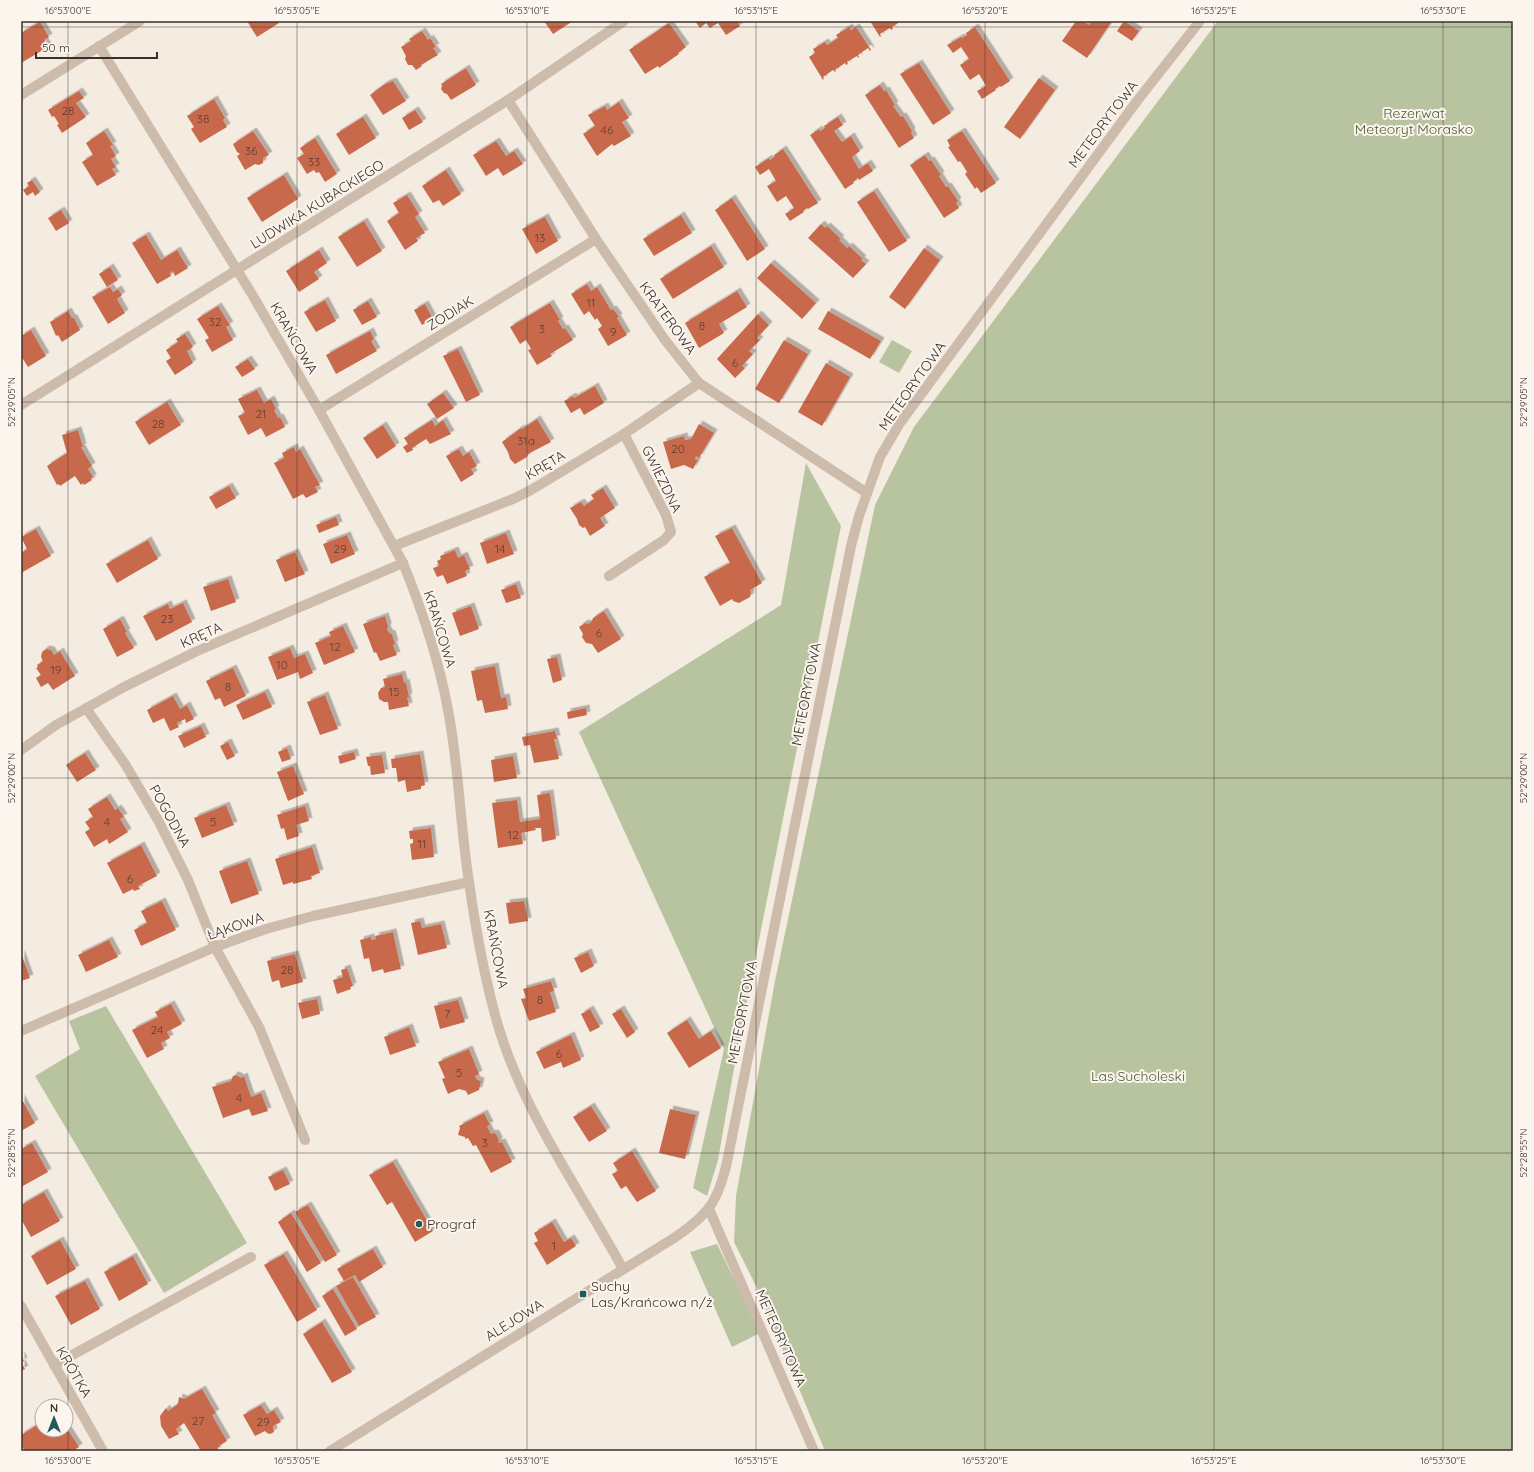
<svg xmlns="http://www.w3.org/2000/svg" width="1534" height="1472" font-family="Quicksand,sans-serif">
<style>
.green{fill:#b8c4a0}
.building{fill:#c8694b;filter:url(#shadow)}
.lines{fill:none;stroke-linecap:round;stroke-linejoin:round}
.minor{stroke:#cdbbac;stroke-width:10}
.ticks{fill:none;stroke:#3b302b;stroke-width:1;stroke-opacity:0.45}
.poi-dot{fill:#1f5a5e;stroke:#fbf5ee;stroke-width:1.5}
.labels{text-anchor:middle;stroke-width:4;stroke-linejoin:round;paint-order:stroke}
.number-label{font-size:12px;fill:#5e3e33}
.park-label{font-size:14px;fill:#4a5a2e;stroke:#fbf5ee}
.street-label{font-size:14px;fill:#3b302b;stroke:#fbf5ee}
.poi-label{font-size:14px;fill:#3b302b;stroke:#fbf5ee;text-anchor:start}
.neatline{fill:none;stroke:#3b302b;stroke-width:1.5}
.ticks-label{font-size:10px;text-anchor:middle;fill:#3b302b}
</style>
<defs>
<filter id="shadow"><feDropShadow dx="3.5" dy="-3.5" stdDeviation="0" flood-color="#0004"/></filter>
</defs>
<rect width="100%" height="100%" fill="#f4ebe1"/>
<g class="green">
<path d="M1218,21H1513V1451H825L757,1288L734,1242L736,1196L775,981L875,505L914,427Z"/>
<path d="M892,340L912,351L899,373L879,362Z"/>
<path d="M806,463L841,526L737,1051L718,1160L707,1196L693,1188L724,1049L579,732L781,605Z"/>
<path d="M106,1006L247,1243L164,1293L35,1076L80,1049L69,1021Z"/>
<path d="M717,1244L760,1333L732,1347L690,1252Z"/>
</g>
<g class="building">
<path d="M247,21H278L279,23L257,37Z"/>
<path d="M544,21H573L553,34Z"/>
<path d="M695,21H737L740,26L726,35L718,23L710,28L706,23L700,28Z"/>
<path d="M870,21H901L892,27L893,29L891,30L890,28L880,34L881,36L880,37Z"/>
<path d="M1076,21H1083L1089,25L1092,21H1112L1087,58L1062,41Z"/>
<path d="M1124,21L1139,31L1132,41L1117,31Z"/>
<path d="M40,22L49,37L44,40L48,47L21,63V33Z"/>
<path d="M669,23L686,47L678,53L679,54L659,68L658,66L645,74L629,50Z"/>
<path d="M849,27L851,30L856,27L871,50L870,51L868,48L858,55L859,57L858,58L857,56L847,62L848,64L846,65L845,63L835,70L836,71L835,72L833,70L823,77L824,78L823,80L809,57L815,53L813,49L825,42L827,45L838,38L836,35Z"/>
<path d="M975,27L1010,81L1001,87L1000,86L995,89L996,90L982,99L977,91L986,86L979,74L970,80L960,65L969,59L961,47L953,53L947,45L961,37L962,38L967,35L966,33Z"/>
<path d="M422,31L428,40L430,38L436,47L433,48L438,55L421,65L422,66L416,70L412,65H408L405,59L406,56L401,47L411,41L409,39Z"/>
<path d="M919,63L951,113L933,125L900,74Z"/>
<path d="M466,68L476,85L451,100L447,94L444,93L441,89L442,86L441,84Z"/>
<path d="M1039,78L1055,90L1020,139L1004,127Z"/>
<path d="M393,81L406,101L383,115L370,95L385,84Z"/>
<path d="M880,85L884,91L886,90L895,105L893,106L901,117L903,116L912,131L911,133L914,138L899,148L865,95Z"/>
<path d="M79,91L84,98L76,103L86,117L62,133L57,125L59,124L54,116L52,117L48,110Z"/>
<path d="M214,99L225,118L223,120L227,127L200,143L191,129L194,127L187,116Z"/>
<path d="M619,102L629,118L622,122L631,136L614,146L612,144L597,156L583,134L595,126L588,115L605,106L607,110Z"/>
<path d="M415,110L423,122L409,130L402,118Z"/>
<path d="M363,117L376,138L349,155L336,134Z"/>
<path d="M838,117L843,125L834,131L842,142L851,136L860,151L852,157L859,169L868,163L873,171L859,180L858,178L853,182L854,183L845,189L810,135L819,129L820,131L825,128L824,126Z"/>
<path d="M104,131L113,145L110,146L116,156L111,159L116,167L112,169L116,175L97,186L82,162L93,155L86,143Z"/>
<path d="M253,131L269,155L263,158V163L259,165L255,164L245,170L237,156L240,154L237,152L233,144Z"/>
<path d="M962,131L996,183L981,193L977,187L975,189L965,174L967,172L964,167L960,161L958,162L948,147L950,146L947,140Z"/>
<path d="M315,138L337,174L325,182L319,172L316,173L314,170L307,174L297,158L304,154L300,148Z"/>
<path d="M496,141L506,156L514,151L523,164L503,176L498,168L486,176L473,155Z"/>
<path d="M783,149L818,203L808,209L807,208L803,211L804,212L790,221L785,214L794,208L786,196L777,202L767,186L776,181L769,169L760,175L755,167L769,158L770,160L775,156L774,155Z"/>
<path d="M925,155L929,161L931,160L941,175L939,176L946,187L948,186L958,201L956,203L959,208L944,218L910,165Z"/>
<path d="M446,170L461,194L443,206L439,200L433,203L422,186Z"/>
<path d="M284,175L298,199L262,222L247,198Z"/>
<path d="M32,180L40,192L35,196L33,192L27,196L23,190L29,186L27,183Z"/>
<path d="M874,191L907,241L889,252L857,202Z"/>
<path d="M407,195L419,214L415,217L425,233L416,238L418,241L405,250L387,221L399,213L393,203Z"/>
<path d="M732,198L765,249L747,261L715,210Z"/>
<path d="M61,210L69,223L56,231L48,218Z"/>
<path d="M681,215L692,233L654,256L643,239Z"/>
<path d="M545,217L558,241L536,254L522,229Z"/>
<path d="M364,221L382,251L357,267L338,237Z"/>
<path d="M821,224L825,228L827,226L841,239L839,240L847,248L849,246L863,259L861,260L866,264L853,278L808,238Z"/>
<path d="M146,235L161,260L177,250L188,268L175,276L173,271L170,273L171,276L157,284L132,243Z"/>
<path d="M711,246L724,267L673,299L660,279Z"/>
<path d="M924,248L940,260L905,309L889,297Z"/>
<path d="M319,250L327,263L314,272L319,279L299,292L286,271Z"/>
<path d="M771,263L816,303L802,319L757,278Z"/>
<path d="M110,267L118,280L107,287L99,274Z"/>
<path d="M587,284L591,291L597,287L611,310L613,309L619,317L617,318L627,335L608,346L598,329L602,326L597,318L595,320L589,311L584,315L571,294Z"/>
<path d="M110,287L113,292L118,289L122,295L117,299L125,313L108,324L92,297Z"/>
<path d="M737,291L747,307L719,324L724,333L699,348L685,323Z"/>
<path d="M325,300L336,321L316,332L304,312Z"/>
<path d="M368,301L377,317L362,325L353,310Z"/>
<path d="M550,303L560,320L558,321L563,329L565,328L573,340L550,354L552,356L537,365L528,350L531,349L526,340L520,344L510,327Z"/>
<path d="M425,304L433,319L422,325L414,310Z"/>
<path d="M218,306L230,325L226,327L233,340L212,352L205,340L209,338L197,319Z"/>
<path d="M68,311L72,318H74L80,330L62,342L58,335L56,336L50,322Z"/>
<path d="M828,311L881,341L870,359L818,329Z"/>
<path d="M758,314L769,325L757,338L760,340L749,351L753,354L742,366L745,368L735,378L717,359Z"/>
<path d="M31,330L46,356L28,367L21,356V336Z"/>
<path d="M370,331L374,339L371,341L377,351L336,374L326,355Z"/>
<path d="M185,334L193,347L187,351L193,363L175,375L166,361L171,358L166,350L178,342L176,339Z"/>
<path d="M784,340L808,354L779,403L755,389Z"/>
<path d="M458,349L480,395L466,402L443,356Z"/>
<path d="M248,359L255,369L242,377L235,367Z"/>
<path d="M826,363L850,377L822,426L798,412Z"/>
<path d="M595,386L604,403L584,415L580,408L571,413L564,401L573,396L574,398Z"/>
<path d="M257,390L264,403L271,399L276,409L274,410L278,418L280,417L285,427L266,437L261,428L248,435L238,416L245,413L238,399Z"/>
<path d="M443,393L454,408L437,419L427,404Z"/>
<path d="M167,402L181,425L149,445L135,422Z"/>
<path d="M537,419L551,442L528,454L527,457L515,464L510,459L508,452L502,442L521,428L522,429Z"/>
<path d="M432,420L435,426L443,420L451,434L430,444L426,439L412,448L413,450L407,453L403,447L408,444L404,438Z"/>
<path d="M699,424L714,433L699,458L696,456L695,459L698,460L693,469L684,465L671,469L663,442L684,436L685,440L691,439Z"/>
<path d="M383,425L396,446L377,459L363,438Z"/>
<path d="M78,430L83,447H81L92,466L88,469L93,477L91,479L92,480L84,485L83,483L81,485L75,476L60,486L59,484L57,485L47,466L67,453L62,435Z"/>
<path d="M294,447L296,452L300,449L320,485L315,487L318,492L306,498L303,494L293,499L274,463L284,458L282,453Z"/>
<path d="M459,449L463,456L469,452L477,466L471,469L474,474L461,482L446,456Z"/>
<path d="M229,486L236,498L216,509L209,497Z"/>
<path d="M603,488L615,508L600,518L605,526L590,536L585,527L583,528L579,525L577,519L570,508L581,502L584,506L594,499L591,495Z"/>
<path d="M336,517L339,525L319,533L316,525Z"/>
<path d="M732,528L762,583L750,590L751,592L750,597L739,603L733,601L732,599L720,606L704,577L730,563L715,536Z"/>
<path d="M36,529L51,556L21,573V553L27,549L21,537Z"/>
<path d="M506,533L514,554L487,564L480,543Z"/>
<path d="M347,535L355,554L331,564L323,544Z"/>
<path d="M148,540L158,559L117,583L106,564Z"/>
<path d="M455,550L458,558L464,555L470,569L465,571L467,576L447,584L443,575L437,577L433,568L439,566L437,561L441,559L440,556Z"/>
<path d="M295,552L305,574L285,582L276,560Z"/>
<path d="M228,579L236,602L211,611L203,587Z"/>
<path d="M516,584L521,598L506,603L501,590Z"/>
<path d="M183,603L192,622L156,641L143,616L168,604L170,609Z"/>
<path d="M471,606L479,629L460,636L452,613Z"/>
<path d="M604,611L621,639L598,653L592,644L586,643L582,637L583,634L579,627L585,623L588,624L592,621L593,618Z"/>
<path d="M385,616L388,626L387,629L389,633L392,634L395,644L393,645L397,655L380,661L376,652L374,653L363,624Z"/>
<path d="M120,619L127,632L125,633L134,648L117,657L103,629Z"/>
<path d="M343,626L355,652L324,665L315,643L331,636L329,632Z"/>
<path d="M290,648L294,658L305,654L313,673L300,679L298,672L277,680L268,657Z"/>
<path d="M46,649L51,650L54,655L60,651L75,676L53,690L48,683L41,687L36,678L41,675L36,668L38,667L37,665L43,661L41,657L42,652Z"/>
<path d="M557,657L562,680L553,683L547,659Z"/>
<path d="M495,666L501,698L506,697L508,709L485,713L482,700L477,701L471,671Z"/>
<path d="M233,668L246,696L224,707L220,698L215,700L206,681Z"/>
<path d="M402,674L404,683L406,682L409,697H407L409,706L389,710L388,702H384L379,699L378,693L381,688L385,687L383,679Z"/>
<path d="M265,692L272,707L243,720L236,705Z"/>
<path d="M325,695L338,729L320,735L307,702Z"/>
<path d="M173,696L180,709L187,705L194,719L186,723L185,719L177,723L179,727L170,731L164,718L153,723L147,710Z"/>
<path d="M586,708L587,715L568,719L567,712Z"/>
<path d="M201,726L206,737L184,748L178,736Z"/>
<path d="M555,731L557,739H554L559,759L534,763L530,745L524,746L522,737Z"/>
<path d="M228,742L235,756L227,760L220,746Z"/>
<path d="M287,748L291,759L282,762L278,752Z"/>
<path d="M354,752L356,759L340,764L338,756Z"/>
<path d="M85,753L96,770L77,782L66,765Z"/>
<path d="M420,754L425,785L421,786V789L407,792L405,780L398,782L396,768H392L391,759Z"/>
<path d="M382,755L385,773L371,775L370,766H368L366,757Z"/>
<path d="M513,756L517,778L494,782L491,760Z"/>
<path d="M293,766L304,794L288,801L277,772Z"/>
<path d="M550,793L556,839L542,842L541,828H535L536,830L521,833L523,844L498,848L492,803L517,800L520,822L540,819L537,795Z"/>
<path d="M107,797L115,810L118,808L124,817L120,819L128,832L109,844L107,839L94,847L85,832L90,829L85,822L93,817L88,809Z"/>
<path d="M226,805L234,825L202,838L194,818Z"/>
<path d="M305,806L309,821L296,825L299,836L287,840L284,828L281,829L277,815Z"/>
<path d="M431,828L434,857L412,860L410,844L413,843V839H410L409,831Z"/>
<path d="M141,845L157,876L138,886L140,889L134,891L133,889L123,894L107,863Z"/>
<path d="M312,847L320,873L311,876L312,879L293,884V882L283,885L275,859Z"/>
<path d="M247,861L259,894L231,904L219,871Z"/>
<path d="M162,901L176,930L141,946L134,930L147,923L141,911Z"/>
<path d="M524,901L528,921L509,924L506,903Z"/>
<path d="M420,921L422,928L441,924L447,948L418,955L411,923Z"/>
<path d="M393,932L401,969L384,973L383,969L372,972L369,958L364,959L360,940L371,937V940L376,939L375,936Z"/>
<path d="M109,940L118,957L86,972L78,955Z"/>
<path d="M588,952L594,966L581,973L574,958Z"/>
<path d="M21,953L30,978L21,981Z"/>
<path d="M295,954L303,982L281,988L279,980L272,982L267,961Z"/>
<path d="M347,968L353,986L350,987L351,989L337,994L333,980L343,977L341,970Z"/>
<path d="M551,981L554,991L550,992L556,1012L529,1021L521,999L526,998L523,989Z"/>
<path d="M317,999L320,1014L302,1019L298,1003Z"/>
<path d="M458,1000L465,1022L440,1029L434,1006Z"/>
<path d="M171,1004L182,1024L167,1032L170,1038L161,1043L164,1049L147,1058L132,1030L158,1017L155,1012Z"/>
<path d="M590,1009L600,1027L590,1032L581,1014Z"/>
<path d="M621,1009L635,1032L627,1038L612,1014Z"/>
<path d="M687,1020L699,1039L711,1031L721,1048L689,1068L667,1033Z"/>
<path d="M409,1027L416,1046L390,1055L384,1037Z"/>
<path d="M571,1035L581,1060L563,1068L561,1062L544,1069L536,1052Z"/>
<path d="M469,1049L479,1074L475,1076L477,1080L481,1081L479,1090L468,1095L466,1091L459,1089L448,1094L442,1079L445,1078L438,1062Z"/>
<path d="M236,1075L241,1078L244,1076L251,1097L261,1093L268,1111L252,1116L249,1109L223,1118L212,1087L231,1081L233,1076Z"/>
<path d="M21,1098L35,1123L21,1131Z"/>
<path d="M591,1106L607,1131L589,1142L573,1117Z"/>
<path d="M670,1109L696,1115L685,1159L659,1153Z"/>
<path d="M484,1113L490,1125L487,1126L491,1134L493,1133L496,1134L499,1140L498,1143L502,1142L512,1162L491,1173L476,1145L473,1146L468,1138L465,1139V1137L458,1135L460,1128L459,1126Z"/>
<path d="M32,1143L48,1172L21,1187V1149Z"/>
<path d="M632,1151L656,1191L637,1202L626,1186L621,1189L612,1174L618,1171L613,1163Z"/>
<path d="M393,1162L433,1231L415,1242L392,1202L387,1205L369,1175Z"/>
<path d="M283,1170L290,1184L275,1191L268,1177Z"/>
<path d="M44,1192L60,1221L31,1237L21,1219V1205Z"/>
<path d="M308,1205L337,1255L325,1262L295,1212Z"/>
<path d="M291,1213L321,1263L307,1272L278,1222Z"/>
<path d="M552,1222L564,1242L571,1238L576,1246L547,1265L534,1243L538,1241L534,1233Z"/>
<path d="M60,1240L76,1269L47,1285L31,1256Z"/>
<path d="M373,1249L383,1267L359,1282L355,1275L344,1281L337,1269Z"/>
<path d="M284,1254L317,1310L297,1322L264,1265Z"/>
<path d="M133,1256L148,1284L119,1301L104,1272Z"/>
<path d="M353,1277L376,1317L359,1326L336,1286Z"/>
<path d="M85,1281L100,1309L71,1325L55,1296Z"/>
<path d="M333,1289L357,1329L345,1336L322,1296Z"/>
<path d="M322,1322L352,1372L332,1383L303,1334Z"/>
<path d="M21,1355L24,1361L21,1362L25,1369L21,1371Z"/>
<path d="M202,1389L216,1413L212,1415L227,1441L219,1446L217,1451H201L184,1423L176,1429L179,1434L169,1439L161,1426L160,1416L166,1408L168,1411L178,1404L179,1397L184,1399Z"/>
<path d="M261,1405L267,1414L274,1410L281,1422L273,1426L274,1432L270,1434L267,1433L265,1431L255,1436L243,1415Z"/>
<path d="M42,1422V1430H66V1427L79,1447L73,1451H25L21,1445V1435Z"/>
</g>
<g class="lines">
<g class="minor">
<path d="M99,46L253,296L319,410L403,563C422,610 439,660 448,710C459,767 460,825 469,882C475,925 483,969 494,1011C518,1105 577,1185 623,1269"/>
<path d="M21,95L140,21"/>
<path d="M508,100L596,239L665,340L699,383L867,493"/>
<path d="M21,405L508,100L624,21"/>
<path d="M319,410L596,239"/>
<path d="M394,546L513,499L531,490L624,434L699,383"/>
<path d="M609,576L664,540L671,532L666,515L624,434"/>
<path d="M86,708L125,764L159,822L188,880L215,947L259,1027L305,1140"/>
<path d="M21,750L56,725L124,687L195,652L403,563"/>
<path d="M21,1031L215,947L266,929L313,916L469,882"/>
<path d="M709,1209L814,1451"/>
<path d="M21,1306L103,1451"/>
<path d="M54,1365L251,1257"/>
<path d="M330,1451L674,1238C708,1215 718,1202 727,1162L851,546L859,516L880,457L900,423L1137,101L1200,21"/>
</g>
</g>
<path class="ticks" d="M68,21V1451M297,21V1451M527,21V1451M756,21V1451M985,21V1451M1214,21V1451M1443,21V1451M21,27H1513M21,402H1513M21,778H1513M21,1153H1513"/>
<g class="poi-dot">
<circle cx="419" cy="1224" r="4"/>
<rect x="579" y="1290" width="8" height="8" rx="2"/>
</g>
<g class="labels">
<g class="number-label">
<text x="68" y="115">28</text>
<text x="203" y="123">38</text>
<text x="607" y="134">46</text>
<text x="251" y="155">36</text>
<text x="314" y="166">33</text>
<text x="540" y="242">13</text>
<text x="591" y="307">11</text>
<text x="215" y="326">32</text>
<text x="702" y="330">8</text>
<text x="542" y="333">3</text>
<text x="613" y="336">9</text>
<text x="735" y="367">6</text>
<text x="261" y="418">21</text>
<text x="158" y="428">28</text>
<text x="526" y="445">31a</text>
<text x="678" y="453">20</text>
<text x="340" y="553">29</text>
<text x="500" y="553">14</text>
<text x="167" y="623">23</text>
<text x="599" y="637">6</text>
<text x="335" y="651">12</text>
<text x="282" y="669">10</text>
<text x="56" y="674">19</text>
<text x="228" y="691">8</text>
<text x="394" y="696">15</text>
<text x="107" y="826">4</text>
<text x="213" y="826">5</text>
<text x="513" y="839">12</text>
<text x="422" y="848">11</text>
<text x="130" y="883">6</text>
<text x="287" y="974">28</text>
<text x="540" y="1004">8</text>
<text x="447" y="1018">7</text>
<text x="157" y="1034">24</text>
<text x="559" y="1058">6</text>
<text x="459" y="1077">5</text>
<text x="239" y="1102">4</text>
<text x="485" y="1147">3</text>
<text x="554" y="1250">1</text>
<text x="198" y="1425">27</text>
<text x="263" y="1426">29</text>
</g>
<g class="park-label">
<text x="1414" y="118">Rezerwat<tspan x="1414" dy="16">Meteoryt Morasko</tspan></text>
<text x="1138" y="1081">Las Sucholeski</text>
</g>
<g class="street-label">
<text transform="translate(1103 124) rotate(-53)" y="5">METEORYTOWA</text>
<text transform="translate(317 204) rotate(-32)" y="5">LUDWIKA KUBACKIEGO</text>
<text transform="translate(450 313) rotate(-32)" y="5">ZODIAK</text>
<text transform="translate(668 318) rotate(54)" y="5">KRATEROWA</text>
<text transform="translate(294 338) rotate(60)" y="5">KRAŃCOWA</text>
<text transform="translate(912 386) rotate(-55)" y="5">METEORYTOWA</text>
<text transform="translate(545 465) rotate(-31)" y="5">KRĘTA</text>
<text transform="translate(662 479) rotate(64)" y="5">GWIEZDNA</text>
<text transform="translate(440 629) rotate(73)" y="5">KRAŃCOWA</text>
<text transform="translate(201 635) rotate(-24)" y="5">KRĘTA</text>
<text transform="translate(806 694) rotate(-79)" y="5">METEORYTOWA</text>
<text transform="translate(170 816) rotate(61)" y="5">POGODNA</text>
<text transform="translate(235 926) rotate(-19)" y="5">ŁĄKOWA</text>
<text transform="translate(496 949) rotate(79)" y="5">KRAŃCOWA</text>
<text transform="translate(742 1012) rotate(-79)" y="5">METEORYTOWA</text>
<text transform="translate(514 1320) rotate(-32)" y="5">ALEJOWA</text>
<text transform="translate(781 1338) rotate(66)" y="5">METEORYTOWA</text>
<text transform="translate(74 1372) rotate(60)" y="5">KRÓTKA</text>
</g>
<g class="poi-label">
<text x="427" y="1229">Prograf</text>
<text x="591" y="1291">Suchy<tspan x="591" dy="16">Las/Krańcowa n/ż</tspan></text>
</g>
</g>
<rect width="1534" height="1472" fill="none" stroke="#fbf5ee" stroke-width="44"/>
<g transform="translate(54 1418)"><circle r="19" fill="#fbf5ee" stroke="#aea6a0"/>
<path d="M0-3L7 15L0 10L-7 15Z" fill="#1f5a5e"/>
<text y="-6" font-size="11" font-weight="bold" text-anchor="middle" fill="#3b302b">N</text>
</g>
<path d="M36 52v6h121v-6" fill="none" stroke="#3b302b" stroke-width="2"/>
<text x="42" y="52" font-size="12" fill="#3b302b" stroke="#fbf5ee" stroke-width="3" paint-order="stroke">50 m</text>
<rect x="22" y="22" width="1490" height="1428" class="neatline"/>
<g class="ticks-label">
<text x="68" y="14">16°53'00"E</text>
<text x="297" y="14">16°53'05"E</text>
<text x="527" y="14">16°53'10"E</text>
<text x="756" y="14">16°53'15"E</text>
<text x="985" y="14">16°53'20"E</text>
<text x="1214" y="14">16°53'25"E</text>
<text x="1443" y="14">16°53'30"E</text>
<text transform="translate(11 402) rotate(-90)" y="4">52°29'05"N</text>
<text transform="translate(1523 402) rotate(-90)" y="4">52°29'05"N</text>
<text transform="translate(11 778) rotate(-90)" y="4">52°29'00"N</text>
<text transform="translate(1523 778) rotate(-90)" y="4">52°29'00"N</text>
<text transform="translate(11 1153) rotate(-90)" y="4">52°28'55"N</text>
<text transform="translate(1523 1153) rotate(-90)" y="4">52°28'55"N</text>
<text x="68" y="1464">16°53'00"E</text>
<text x="297" y="1464">16°53'05"E</text>
<text x="527" y="1464">16°53'10"E</text>
<text x="756" y="1464">16°53'15"E</text>
<text x="985" y="1464">16°53'20"E</text>
<text x="1214" y="1464">16°53'25"E</text>
<text x="1443" y="1464">16°53'30"E</text>
</g>
</svg>
